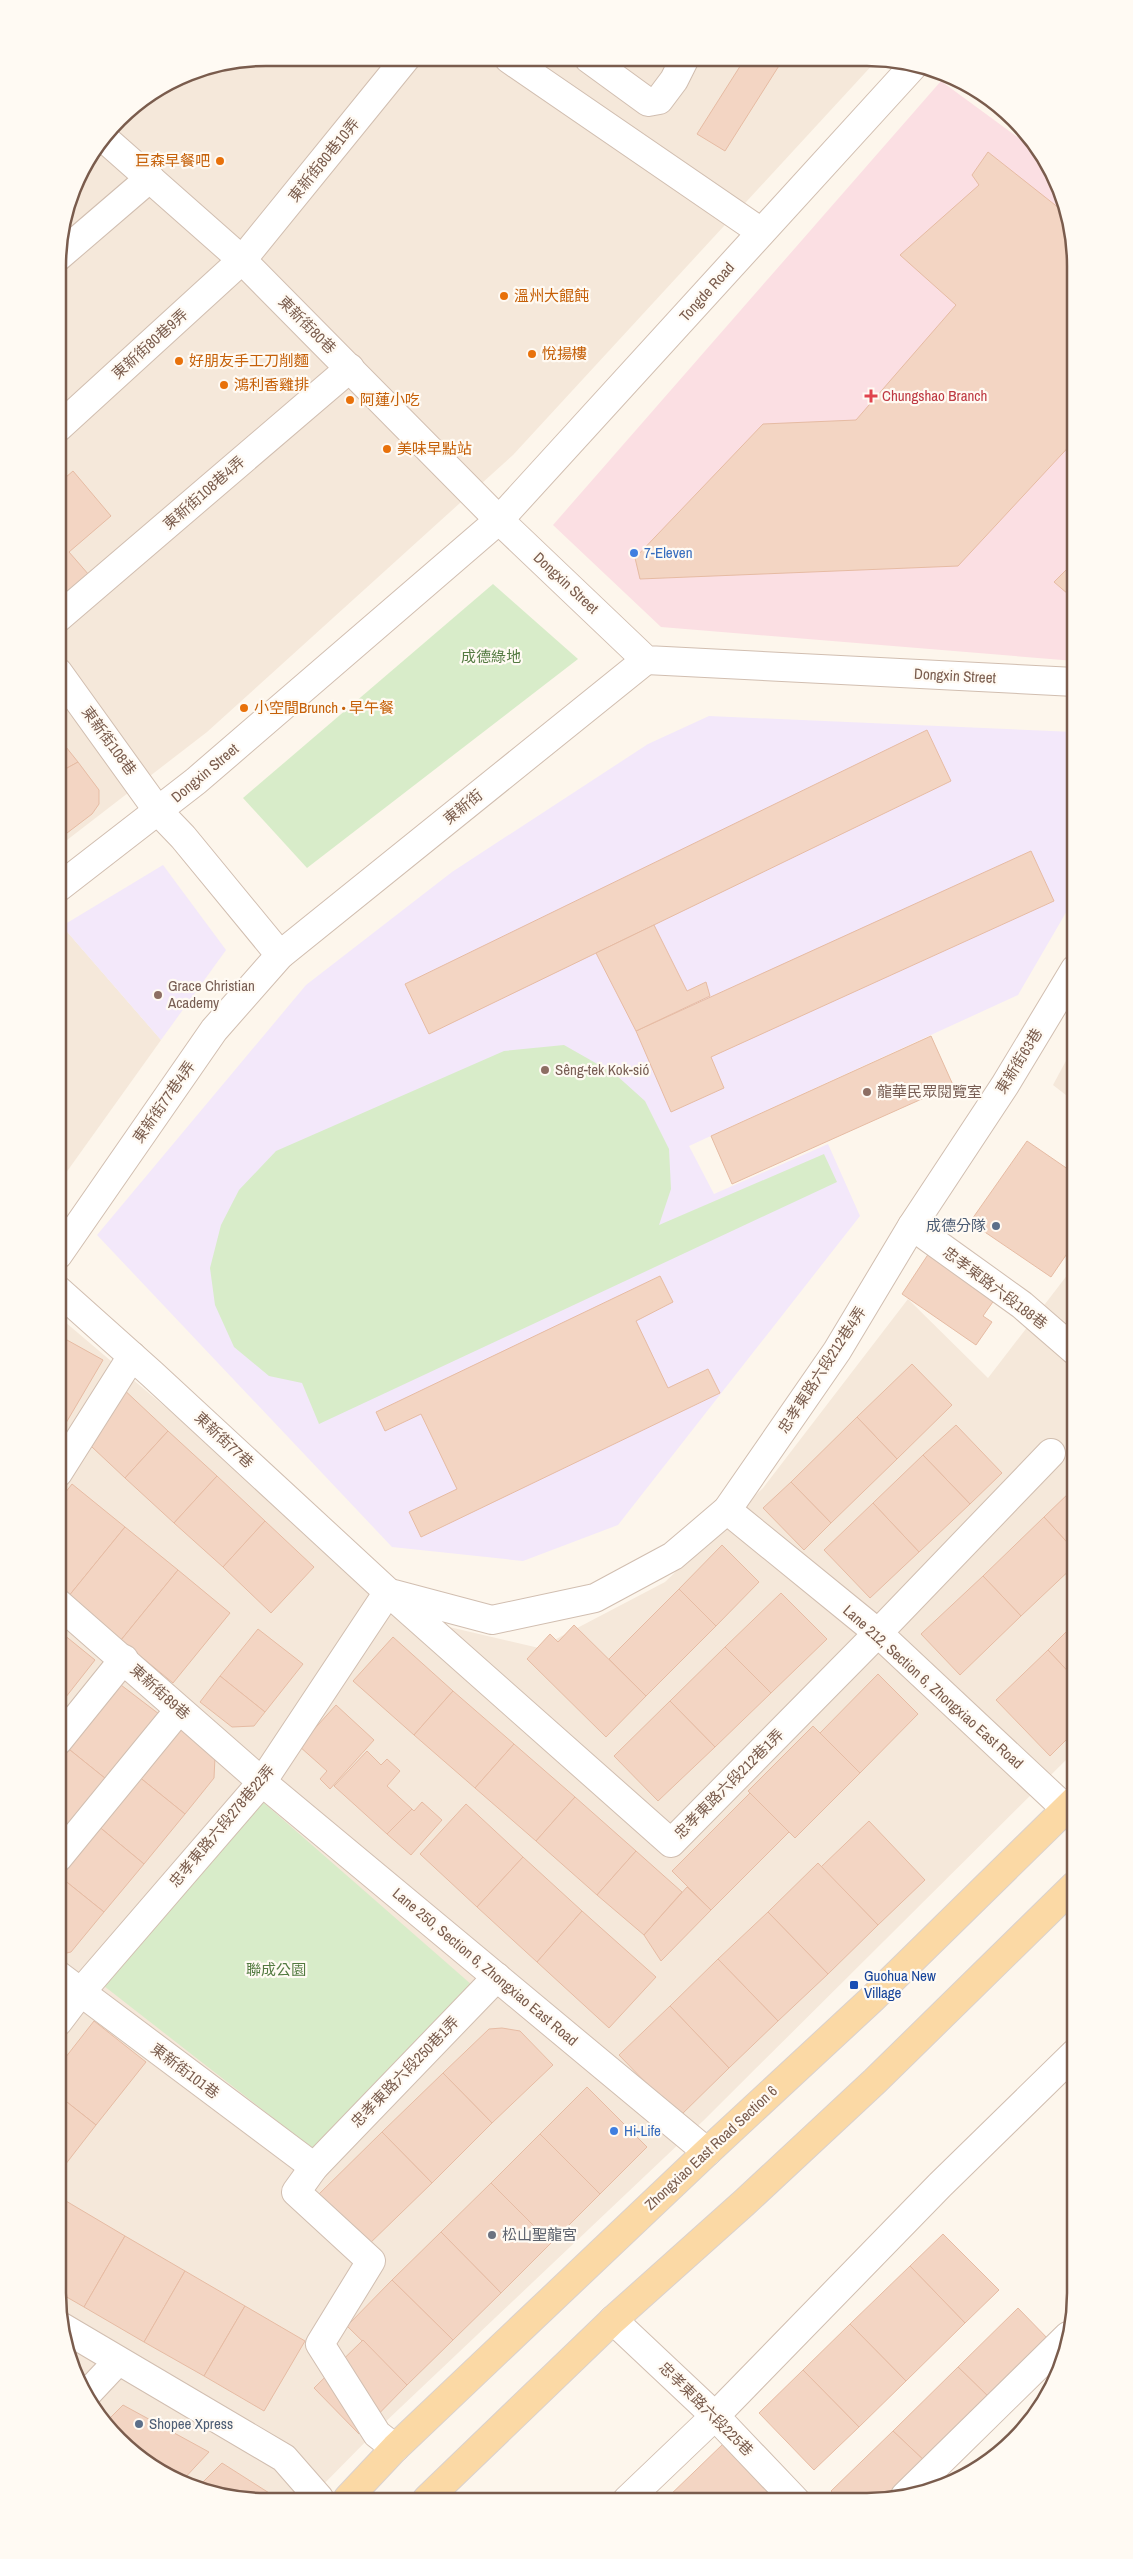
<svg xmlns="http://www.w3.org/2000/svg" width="1133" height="2559" font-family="'Archivo Narrow','Noto Sans TC',sans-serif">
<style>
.residential{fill:#f5e8da}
.education{fill:#f3e8fa}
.medical{fill:#fbdfe3}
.green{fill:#d8ecc9}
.building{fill:#f3d5c3;stroke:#e6bba3}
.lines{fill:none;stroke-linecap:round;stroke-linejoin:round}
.minor-casing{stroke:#d1beb0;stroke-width:30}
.major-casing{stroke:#dad1cd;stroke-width:30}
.minor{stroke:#fff;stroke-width:28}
.major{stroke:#fbd9a5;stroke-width:28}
.food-dot{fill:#e8710a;stroke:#fffaf3;stroke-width:2}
.health-dot{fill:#e0444e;stroke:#fffaf3;stroke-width:2}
.shop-dot{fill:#3f7fe0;stroke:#fffaf3;stroke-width:2}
.education-dot{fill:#8d6e63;stroke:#fffaf3;stroke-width:2}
.service-dot{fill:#5c6f8a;stroke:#fffaf3;stroke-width:2}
.transit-dot{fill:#1a4fb4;stroke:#fffaf3;stroke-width:2}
.worship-dot{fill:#6b7280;stroke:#fffaf3;stroke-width:2}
.labels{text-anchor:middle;stroke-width:4.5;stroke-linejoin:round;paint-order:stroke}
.street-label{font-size:15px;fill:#7a5c4d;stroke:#fffaf3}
.food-label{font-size:15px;fill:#c56008;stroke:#fffaf3;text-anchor:start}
.health-label{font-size:15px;fill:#be3a42;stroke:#fffaf3;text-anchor:start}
.shop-label{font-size:15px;fill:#366cbe;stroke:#fffaf3;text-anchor:start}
.park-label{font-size:15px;fill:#537a41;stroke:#fffaf3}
.education-label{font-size:15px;fill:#785e54;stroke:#fffaf3;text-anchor:start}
.service-label{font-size:15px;fill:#4e5e75;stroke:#fffaf3;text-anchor:end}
.transit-label{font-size:15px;fill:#164399;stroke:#fffaf3;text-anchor:start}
.worship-label{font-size:15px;fill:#5b616d;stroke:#fffaf3;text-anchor:start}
.rim{fill:none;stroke:#7a5c4d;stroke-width:2.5}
</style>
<rect width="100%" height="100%" fill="#fdf6ec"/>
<g class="residential">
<path d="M266,58L876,61L513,455L207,732L58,847V252L79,174L128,110L187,73Z"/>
<path d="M62,926L161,1040L58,1184V929Z"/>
<path d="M1075,1044V1102L1053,1085Z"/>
<path d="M1075,1265V1751L703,2121L381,2426L310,2498H226L174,2480L128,2449L93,2408L65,2347L58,2293V1316L415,1619L539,1648L665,1582L763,1488L908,1299L988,1378Z"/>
</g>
<g class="education">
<path d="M709,716L1075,732V897L1018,995L689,1146L714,1194L828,1144L860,1216L618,1525L523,1561L392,1547L97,1235L306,985L452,872L648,744Z"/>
<path d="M163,865L226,950L161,1040L62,926Z"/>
</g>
<path class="medical" d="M941,81L1042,155L1047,162L1068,212L1075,266V661L661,627L553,525Z"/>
<g class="green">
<path d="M493,584L578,659L307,868L243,798Z"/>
<path d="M564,1045L615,1074L645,1101L669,1149L671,1189L659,1225L824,1154L837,1182L319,1424L302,1383L269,1376L234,1347L215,1305L210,1268L221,1225L239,1190L276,1151L504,1051Z"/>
<path d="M256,1796L472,1985L313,2149L104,1986Z"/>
</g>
<g class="building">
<path d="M744,60L782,61L725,151L697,134Z"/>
<path d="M988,152L1069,216L1076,266L1075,440L958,566L640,579L635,558L763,424L856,420L956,305L900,255L979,185L972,175Z"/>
<path d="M73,471L111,516L69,552L96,583L58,615V484Z"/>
<path d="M1075,561V600L1054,582Z"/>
<path d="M927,730L951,781L429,1034L405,984Z"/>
<path d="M58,737L78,762L58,773Z"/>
<path d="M78,762L99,790V804L92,814L67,833L58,819V773Z"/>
<path d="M58,819L67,833L58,840Z"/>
<path d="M1031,851L1054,901L711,1057L724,1088L671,1112L636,1031Z"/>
<path d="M654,925L687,991L706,982L710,996L636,1031L596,953Z"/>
<path d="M931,1036L953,1085L732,1184L711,1136Z"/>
<path d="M1027,1141L1075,1174V1242L1051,1277L970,1222Z"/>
<path d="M931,1250L997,1296L983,1316L992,1322L976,1345L902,1294Z"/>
<path d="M660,1276L673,1302L636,1321L668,1388L708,1369L720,1393L421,1537L409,1512L457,1489L421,1414L385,1431L376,1412Z"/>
<path d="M58,1339L67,1340L103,1360L63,1428L58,1425Z"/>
<path d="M912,1364L952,1405L897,1459L857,1417Z"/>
<path d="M120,1386L168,1431L125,1478L76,1432Z"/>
<path d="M857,1417L897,1459L831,1523L791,1482Z"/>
<path d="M956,1425L1002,1473L970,1504L923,1455Z"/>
<path d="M168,1431L217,1476L174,1523L125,1478Z"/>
<path d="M923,1455L970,1504L919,1552L873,1503Z"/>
<path d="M217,1476L265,1521L223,1567L174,1523Z"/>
<path d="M791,1482L831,1523L804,1550L763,1508Z"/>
<path d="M72,1484L125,1527L68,1597L58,1589V1502Z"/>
<path d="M1071,1491L1075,1495V1551L1044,1517Z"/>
<path d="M873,1503L919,1552L870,1598L824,1550Z"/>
<path d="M1044,1517L1075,1551V1565L1021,1616L983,1576Z"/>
<path d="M265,1521L314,1567L271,1613L223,1567Z"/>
<path d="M125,1527L178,1570L121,1640L68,1597Z"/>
<path d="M722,1545L759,1582L716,1626L679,1589Z"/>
<path d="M178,1570L230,1613L173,1683L121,1640Z"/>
<path d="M983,1576L1021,1616L960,1675L921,1634Z"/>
<path d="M679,1589L716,1626L646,1696L609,1659Z"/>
<path d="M781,1593L827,1639L771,1693L725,1647Z"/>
<path d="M1075,1623V1679L1048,1650Z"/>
<path d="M574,1625L646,1696L606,1737L527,1659L550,1634L558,1642Z"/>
<path d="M258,1629L303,1664L265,1712L220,1676Z"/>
<path d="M58,1630L95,1660L58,1707Z"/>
<path d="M393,1637L453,1691L414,1735L353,1681Z"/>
<path d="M725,1647L771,1693L715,1747L670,1701Z"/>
<path d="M1048,1650L1075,1679V1731L1050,1756L996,1700Z"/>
<path d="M878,1674L918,1714L860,1773L820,1733Z"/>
<path d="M220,1676L265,1712L254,1726L232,1727L200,1702Z"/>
<path d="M117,1682L159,1714L106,1779L65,1746Z"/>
<path d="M453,1691L514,1744L475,1788L414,1735Z"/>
<path d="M670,1701L715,1747L658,1801L614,1756Z"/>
<path d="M336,1705L374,1740L330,1789L320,1779L327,1771L299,1746Z"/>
<path d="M813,1726L860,1773L795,1838L748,1791Z"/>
<path d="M178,1727L215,1757L214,1778L185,1814L138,1776Z"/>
<path d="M514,1744L575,1797L536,1841L475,1788Z"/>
<path d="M65,1746L106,1779L58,1840V1755Z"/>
<path d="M367,1751L381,1765L387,1759L400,1771L387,1786L412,1809L387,1834L334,1786Z"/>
<path d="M138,1776L185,1814L144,1864L97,1825Z"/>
<path d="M750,1793L789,1832L711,1910L672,1871Z"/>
<path d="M575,1797L636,1851L597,1895L536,1841Z"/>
<path d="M422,1802L442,1820L411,1855L387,1834L412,1809L414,1811Z"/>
<path d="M466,1804L523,1857L477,1907L420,1854Z"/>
<path d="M869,1821L925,1880L878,1925L821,1867Z"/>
<path d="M97,1825L144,1864L104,1912L58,1875Z"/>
<path d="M636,1851L682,1892L644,1935L597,1895Z"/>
<path d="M523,1857L582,1911L537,1962L477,1907Z"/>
<path d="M818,1863L878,1925L828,1974L768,1912Z"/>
<path d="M58,1875L104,1912L71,1952L58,1955Z"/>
<path d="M687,1887L711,1910L661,1961L644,1935Z"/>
<path d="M582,1911L656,1977L609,2028L537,1962Z"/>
<path d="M768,1912L828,1974L778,2021L718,1959Z"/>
<path d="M718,1959L778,2021L729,2068L670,2006Z"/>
<path d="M670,2006L729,2068L679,2117L619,2055Z"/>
<path d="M94,2021L146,2062L96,2125L58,2095V2067Z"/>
<path d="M502,2028L520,2031L553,2065L492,2123L443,2073L489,2029Z"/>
<path d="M443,2073L492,2123L432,2183L382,2132Z"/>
<path d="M587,2087L647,2147L600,2194L540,2134Z"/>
<path d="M58,2095L96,2125L58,2174Z"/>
<path d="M382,2132L432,2183L366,2247L316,2197Z"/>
<path d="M540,2134L600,2194L551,2243L491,2183Z"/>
<path d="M491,2183L551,2243L501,2293L441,2232Z"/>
<path d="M66,2201L125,2236L84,2307L58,2292V2215Z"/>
<path d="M441,2232L501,2293L453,2340L392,2280Z"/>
<path d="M943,2234L999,2290L965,2323L910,2266Z"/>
<path d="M125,2236L185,2271L144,2342L84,2307Z"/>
<path d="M910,2266L965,2323L906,2381L850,2324Z"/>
<path d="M185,2271L245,2306L204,2376L144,2342Z"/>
<path d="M392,2280L453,2340L407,2385L347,2326Z"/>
<path d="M245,2306L305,2341L264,2411L204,2376Z"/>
<path d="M1018,2308L1052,2343L993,2401L958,2367Z"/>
<path d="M850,2324L906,2381L859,2427L803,2370Z"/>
<path d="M363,2340L407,2385L359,2434L314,2388Z"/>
<path d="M958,2367L993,2401L929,2465L893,2431Z"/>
<path d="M803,2370L859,2427L814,2470L759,2413Z"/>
<path d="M123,2405L209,2452L181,2482L174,2480L128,2449L105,2423Z"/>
<path d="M893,2431L929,2465L895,2498L867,2502L841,2501L831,2491Z"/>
<path d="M724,2443L771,2493L763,2501L665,2500Z"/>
<path d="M222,2463L277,2498H226L197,2488Z"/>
</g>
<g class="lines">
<g class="minor-casing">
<g id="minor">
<path d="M509,59L761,232"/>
<path d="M589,59L648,102L659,100L674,80L684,60"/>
<path d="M105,139L242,260L499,520L646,660L1075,682"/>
<path d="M58,257L150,178"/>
<path d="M58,428L242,260L406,58"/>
<path d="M58,618L350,368"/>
<path d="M58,672L158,811L183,837L280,955"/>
<path d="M58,888L196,781L499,520L915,64"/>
<path d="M912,1226L1022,1305L1075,1351"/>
<path d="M58,1255L214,1030L280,955L646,660"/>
<path d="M58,1290L152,1374L388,1592L671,1843L878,1633L1051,1453"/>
<path d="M58,1473L132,1356"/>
<path d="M727,1510L878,1633L1066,1809"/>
<path d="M394,1594L492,1620L595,1598L673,1556L727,1510L837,1351L912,1226L1005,1085L1075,969"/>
<path d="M58,1603L262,1782L707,2152"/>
<path d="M58,1741L124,1659"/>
<path d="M58,1858L179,1710"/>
<path d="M58,1975L314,2167"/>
<path d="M58,2022L80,1993L262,1782L388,1592"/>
<path d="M613,2320L715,2416L796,2501"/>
<path d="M62,2327L284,2458L319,2498"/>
<path d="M86,2395L118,2361"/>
<path d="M395,2448L377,2434L320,2344L371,2261L296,2192L314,2167L497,1977"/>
<path d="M905,2496L1068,2336"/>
<path d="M627,2500L715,2416L940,2185L1075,2053"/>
</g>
</g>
<g class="major-casing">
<g id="major">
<path d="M348,2498L395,2448L707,2152L872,1999L1075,1800"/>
<path d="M427,2499L613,2320L745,2202L875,2081L1075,1885"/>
</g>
</g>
<use href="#minor" class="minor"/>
<use href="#major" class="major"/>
</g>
<g class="food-dot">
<circle cx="220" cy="161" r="5"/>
<circle cx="504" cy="296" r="5"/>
<circle cx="532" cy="354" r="5"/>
<circle cx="179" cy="361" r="5"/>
<circle cx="224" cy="385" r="5"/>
<circle cx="350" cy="400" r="5"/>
<circle cx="387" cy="449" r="5"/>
<circle cx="244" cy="708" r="5"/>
</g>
<path class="health-dot" d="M868.5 388.5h5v5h5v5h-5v5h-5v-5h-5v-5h5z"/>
<g class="shop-dot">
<circle cx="634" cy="553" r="5"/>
<circle cx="614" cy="2131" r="5"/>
</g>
<g class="education-dot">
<circle cx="158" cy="995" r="5"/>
<circle cx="545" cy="1070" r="5"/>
<circle cx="867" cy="1092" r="5"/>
</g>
<g class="service-dot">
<circle cx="996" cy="1226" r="5"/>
<circle cx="139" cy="2424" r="5"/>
</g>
<rect class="transit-dot" x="849" y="1980" width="10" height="10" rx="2.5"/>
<circle class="worship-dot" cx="492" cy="2235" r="5"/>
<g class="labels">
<g class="street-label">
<text transform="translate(324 160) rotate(-51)" y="5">東新街80巷10弄</text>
<text transform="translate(707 292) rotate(-48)" y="5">Tongde Road</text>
<text transform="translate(307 325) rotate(45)" y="5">東新街80巷</text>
<text transform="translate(150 344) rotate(-42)" y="5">東新街80巷9弄</text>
<text transform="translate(204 493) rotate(-41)" y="5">東新街108巷4弄</text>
<text transform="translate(566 583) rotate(43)" y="5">Dongxin Street</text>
<text transform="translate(955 676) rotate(3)" y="5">Dongxin Street</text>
<text transform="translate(109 741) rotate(54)" y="5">東新街108巷</text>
<text transform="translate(205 773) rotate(-40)" y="5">Dongxin Street</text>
<text transform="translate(463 807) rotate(-39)" y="5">東新街</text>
<text transform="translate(1019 1061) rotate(-58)" y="5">東新街63巷</text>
<text transform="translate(164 1102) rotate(-55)" y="5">東新街77巷4弄</text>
<text transform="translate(995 1288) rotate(37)" y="5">忠孝東路六段188巷</text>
<text transform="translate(822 1370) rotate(-57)" y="5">忠孝東路六段212巷4弄</text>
<text transform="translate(224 1440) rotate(43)" y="5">東新街77巷</text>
<text transform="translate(933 1687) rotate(42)" y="5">Lane 212, Section 6, Zhongxiao East Road</text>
<text transform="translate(160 1692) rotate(42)" y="5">東新街89巷</text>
<text transform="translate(729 1784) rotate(-45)" y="5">忠孝東路六段212巷1弄</text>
<text transform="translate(222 1826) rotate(-50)" y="5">忠孝東路六段278巷22弄</text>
<text transform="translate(485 1967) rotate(40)" y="5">Lane 250, Section 6, Zhongxiao East Road</text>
<text transform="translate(185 2071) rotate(37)" y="5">東新街101巷</text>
<text transform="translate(405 2072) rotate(-46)" y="5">忠孝東路六段250巷1弄</text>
<text transform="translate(711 2148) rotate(-43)" y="5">Zhongxiao East Road Section 6</text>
<text transform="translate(706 2409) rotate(45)" y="5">忠孝東路六段225巷</text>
</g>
<g class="food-label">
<text x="210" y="166" text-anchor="end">巨森早餐吧</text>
<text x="514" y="301">溫州大餛飩</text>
<text x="542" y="359">悅揚樓</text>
<text x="189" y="366">好朋友手工刀削麵</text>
<text x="234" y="390">鴻利香雞排</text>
<text x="360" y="405">阿蓮小吃</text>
<text x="397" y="454">美味早點站</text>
<text x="254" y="713">小空間Brunch • 早午餐</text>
</g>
<g class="health-label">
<text x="882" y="401">Chungshao Branch</text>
</g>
<g class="shop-label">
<text x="644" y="558">7-Eleven</text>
<text x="624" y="2136">Hi-Life</text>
</g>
<g class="park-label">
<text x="491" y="662">成德綠地</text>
<text x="276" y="1975">聯成公園</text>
</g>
<g class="education-label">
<text x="168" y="991">Grace Christian<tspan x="168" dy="17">Academy</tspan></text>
<text x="555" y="1075">Sêng-tek Kok-sió</text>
<text x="877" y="1097">龍華民眾閱覽室</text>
</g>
<g class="service-label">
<text x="986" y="1231">成德分隊</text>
<text x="149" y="2429" text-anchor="start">Shopee Xpress</text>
</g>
<g class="transit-label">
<text x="864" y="1981">Guohua New<tspan x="864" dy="17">Village</tspan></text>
</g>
<g class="worship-label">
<text x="502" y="2240">松山聖龍宮</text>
</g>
</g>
<path d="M0 0H1133V2559H0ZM266 66H867A200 200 0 0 1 1067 266V2293A200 200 0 0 1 867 2493H266A200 200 0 0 1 66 2293V266A200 200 0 0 1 266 66Z" fill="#fffaf3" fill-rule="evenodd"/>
<path class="rim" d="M266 66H867A200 200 0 0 1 1067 266V2293A200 200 0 0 1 867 2493H266A200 200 0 0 1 66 2293V266A200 200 0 0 1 266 66Z"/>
</svg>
